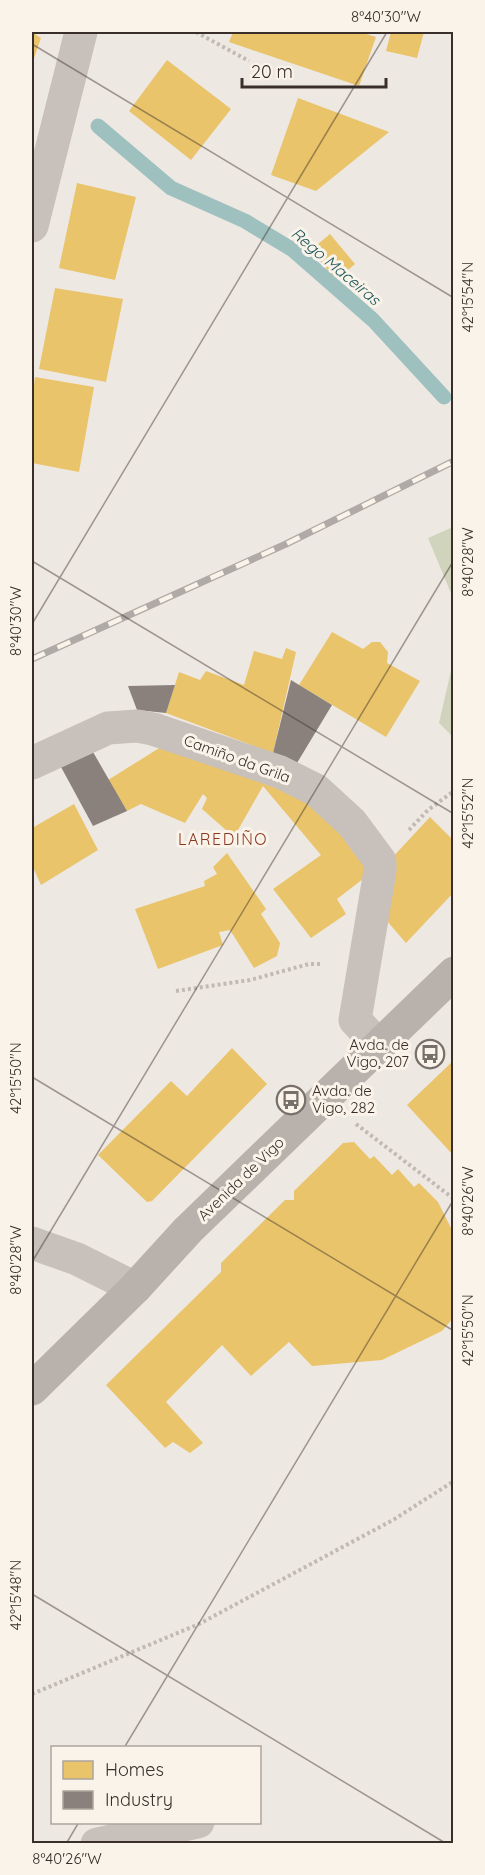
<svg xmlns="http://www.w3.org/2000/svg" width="485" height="1875" font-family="Quicksand,sans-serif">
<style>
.green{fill:#d0d4bc}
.homes{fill:#e9c46a}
.industry{fill:#8a817c}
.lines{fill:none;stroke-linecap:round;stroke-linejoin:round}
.stream{stroke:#9ec1c0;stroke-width:15}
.path{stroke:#c0b9b4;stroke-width:4;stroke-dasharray:3 3;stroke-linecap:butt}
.minor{stroke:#c8c1bb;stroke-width:33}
.tertiary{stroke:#c8c1bb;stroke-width:33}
.secondary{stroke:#b8b1ac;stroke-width:33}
.rail-casing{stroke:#afaaa6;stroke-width:7}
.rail{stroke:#faf3ea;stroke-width:4.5;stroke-dasharray:14;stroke-linecap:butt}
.ticks{fill:none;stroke:#392e29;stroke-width:1.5;stroke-opacity:0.45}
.labels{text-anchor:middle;stroke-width:6;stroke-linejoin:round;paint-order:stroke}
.street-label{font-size:15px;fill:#392e29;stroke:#faf3ea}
.poi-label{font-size:15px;fill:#392e29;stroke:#faf3ea;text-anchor:end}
.water-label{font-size:16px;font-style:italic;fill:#1d585b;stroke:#faf3ea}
.neighbourhood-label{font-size:16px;letter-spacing:1.5px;fill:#8a3720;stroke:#faf3ea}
.neatline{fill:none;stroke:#392e29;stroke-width:2}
.ticks-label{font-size:15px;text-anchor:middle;fill:#392e29}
</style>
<rect width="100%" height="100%" fill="#eee8e2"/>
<g class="green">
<path d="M453,527V598L428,538Z"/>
<path d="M453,662V737L439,723Z"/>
</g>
<g class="homes">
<path d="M32,32L41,38L32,64Z"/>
<path d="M233,32H360L376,37L359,86L229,42Z"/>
<path d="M391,32H424L417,58L386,51Z"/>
<path d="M167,60L231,109L191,160L129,111Z"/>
<path d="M298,98L389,132L316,191L271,175Z"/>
<path d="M77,183L136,197L115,280L59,268Z"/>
<path d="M330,234L355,264L336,280L311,250Z"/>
<path d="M55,288L123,299L106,382L39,369Z"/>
<path d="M35,377L94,387L79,472L32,463V399Z"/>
<path d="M332,632L363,649L372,642H380L388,652L387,663L420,681L386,737L299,685Z"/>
<path d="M286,648L296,652L273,753L166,713L179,672L200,680L206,671L244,685L254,651L282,659Z"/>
<path d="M169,742L307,794L372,872L337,899L346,914L311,938L273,889L321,855L263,786L234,837L202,809L207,798L203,794L185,823L141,804L127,811L108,780Z"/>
<path d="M74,804L98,850L41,885L32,865V828Z"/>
<path d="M430,817L454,841V892L406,943L380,913L390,860Z"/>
<path d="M227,853L266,909L261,914L280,943L277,956L254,968L230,930L219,932L223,945L158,969L135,909L205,886L204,881L217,874L213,867Z"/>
<path d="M232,1048L267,1084L152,1201L147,1202L98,1155L171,1081L187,1096Z"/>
<path d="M454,1060V1156L407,1105Z"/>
<path d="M354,1142L370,1159L374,1156L392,1175L398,1169L414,1187L419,1183L438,1202L454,1234V1317L442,1331L382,1360L312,1366L289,1342L251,1376L222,1345L166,1402L203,1443L190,1453L173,1442L165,1448L106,1385L221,1272V1263L285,1200H294V1191L343,1143Z"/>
</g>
<g class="industry">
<path d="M291,680L332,705L297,763L273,753Z"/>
<path d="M175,685L166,713L137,710L128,686Z"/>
<path d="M93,752L127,811L93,826L61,767Z"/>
</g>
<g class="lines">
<path class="stream" d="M98,126L171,188L245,221L293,250L373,320L444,397"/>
<g class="path">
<path d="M196,32L249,61"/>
<path d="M409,830L428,810L454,791"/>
<path d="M176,991L250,980L309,964H322"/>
<path d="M356,1124L454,1199"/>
<path d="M32,1694L199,1624L393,1520L454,1481"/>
</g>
<g class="minor">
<path d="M32,763L108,728L137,726L153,729L280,772L316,790L352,823L380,861V871L355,1020L380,1047"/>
<path d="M97,1844L198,1822"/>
</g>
<g class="tertiary">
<path d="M32,226L81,32"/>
<path d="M32,1243L77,1259L135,1288"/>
</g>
<path class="secondary" d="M32,1389L135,1288L188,1230L454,973"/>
<g class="rail-casing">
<path id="rail" d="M32,659L286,544L454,461"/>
</g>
<use href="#rail" class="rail"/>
</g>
<path class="ticks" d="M32,44L454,298M32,561L454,814M32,624L387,32M32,1077L454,1331M32,1262L454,560M32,1594L447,1844M124,1748L454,1199M66,1844L79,1822M450,1844L454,1837"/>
<defs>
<g id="bus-ring" transform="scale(1.5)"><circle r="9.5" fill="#faf3ea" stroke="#786f6a" stroke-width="1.5"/><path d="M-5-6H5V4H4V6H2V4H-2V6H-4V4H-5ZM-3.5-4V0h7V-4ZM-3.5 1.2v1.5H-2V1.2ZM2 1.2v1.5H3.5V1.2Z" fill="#786f6a"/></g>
</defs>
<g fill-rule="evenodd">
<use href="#bus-ring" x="430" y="1054"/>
<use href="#bus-ring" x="291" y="1100"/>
</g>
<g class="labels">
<g class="street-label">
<text transform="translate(237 759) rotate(20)" y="5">Camiño da Grila</text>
<text transform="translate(241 1179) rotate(-44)" y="5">Avenida de Vigo</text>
</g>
<g class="poi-label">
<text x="409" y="1050">Avda. de<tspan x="409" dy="17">Vigo, 207</tspan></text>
<text x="312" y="1096" text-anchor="start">Avda. de<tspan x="312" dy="17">Vigo, 282</tspan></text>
</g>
<g class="water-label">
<text transform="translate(336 266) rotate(40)" y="6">Rego Maceiras</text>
</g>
<g class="neighbourhood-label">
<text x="223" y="845">LAREDIÑO</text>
</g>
</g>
<rect width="485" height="1875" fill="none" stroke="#faf3ea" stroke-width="66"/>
<rect x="51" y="1746" width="210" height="78" fill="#faf3ea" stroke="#ada49d" stroke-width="1.5"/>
<rect x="63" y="1761" width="30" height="18" fill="#e9c46a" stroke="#ada49d" stroke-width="1.5"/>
<text x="105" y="1776" font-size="18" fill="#392e29">Homes</text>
<rect x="63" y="1791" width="30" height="18" fill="#8a817c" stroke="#ada49d" stroke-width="1.5"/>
<text x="105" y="1806" font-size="18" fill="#392e29">Industry</text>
<path d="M242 78v9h144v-9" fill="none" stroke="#392e29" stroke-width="3"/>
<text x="251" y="78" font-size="18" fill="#392e29" stroke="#faf3ea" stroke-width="4.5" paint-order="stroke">20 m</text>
<rect x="33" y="33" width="419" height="1809" class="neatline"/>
<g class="ticks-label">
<text x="386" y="22">8°40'30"W</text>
<text transform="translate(468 297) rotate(-90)" y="5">42°15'54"N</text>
<text transform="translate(468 562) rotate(-90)" y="5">8°40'28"W</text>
<text transform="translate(16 621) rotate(-90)" y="5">8°40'30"W</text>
<text transform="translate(468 813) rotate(-90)" y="5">42°15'52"N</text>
<text transform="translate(16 1078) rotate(-90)" y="5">42°15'50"N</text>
<text transform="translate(468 1201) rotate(-90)" y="5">8°40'26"W</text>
<text transform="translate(16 1260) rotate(-90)" y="5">8°40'28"W</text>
<text transform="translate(468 1330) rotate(-90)" y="5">42°15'50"N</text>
<text transform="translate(16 1595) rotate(-90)" y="5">42°15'48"N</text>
<text x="67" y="1864">8°40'26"W</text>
</g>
</svg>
